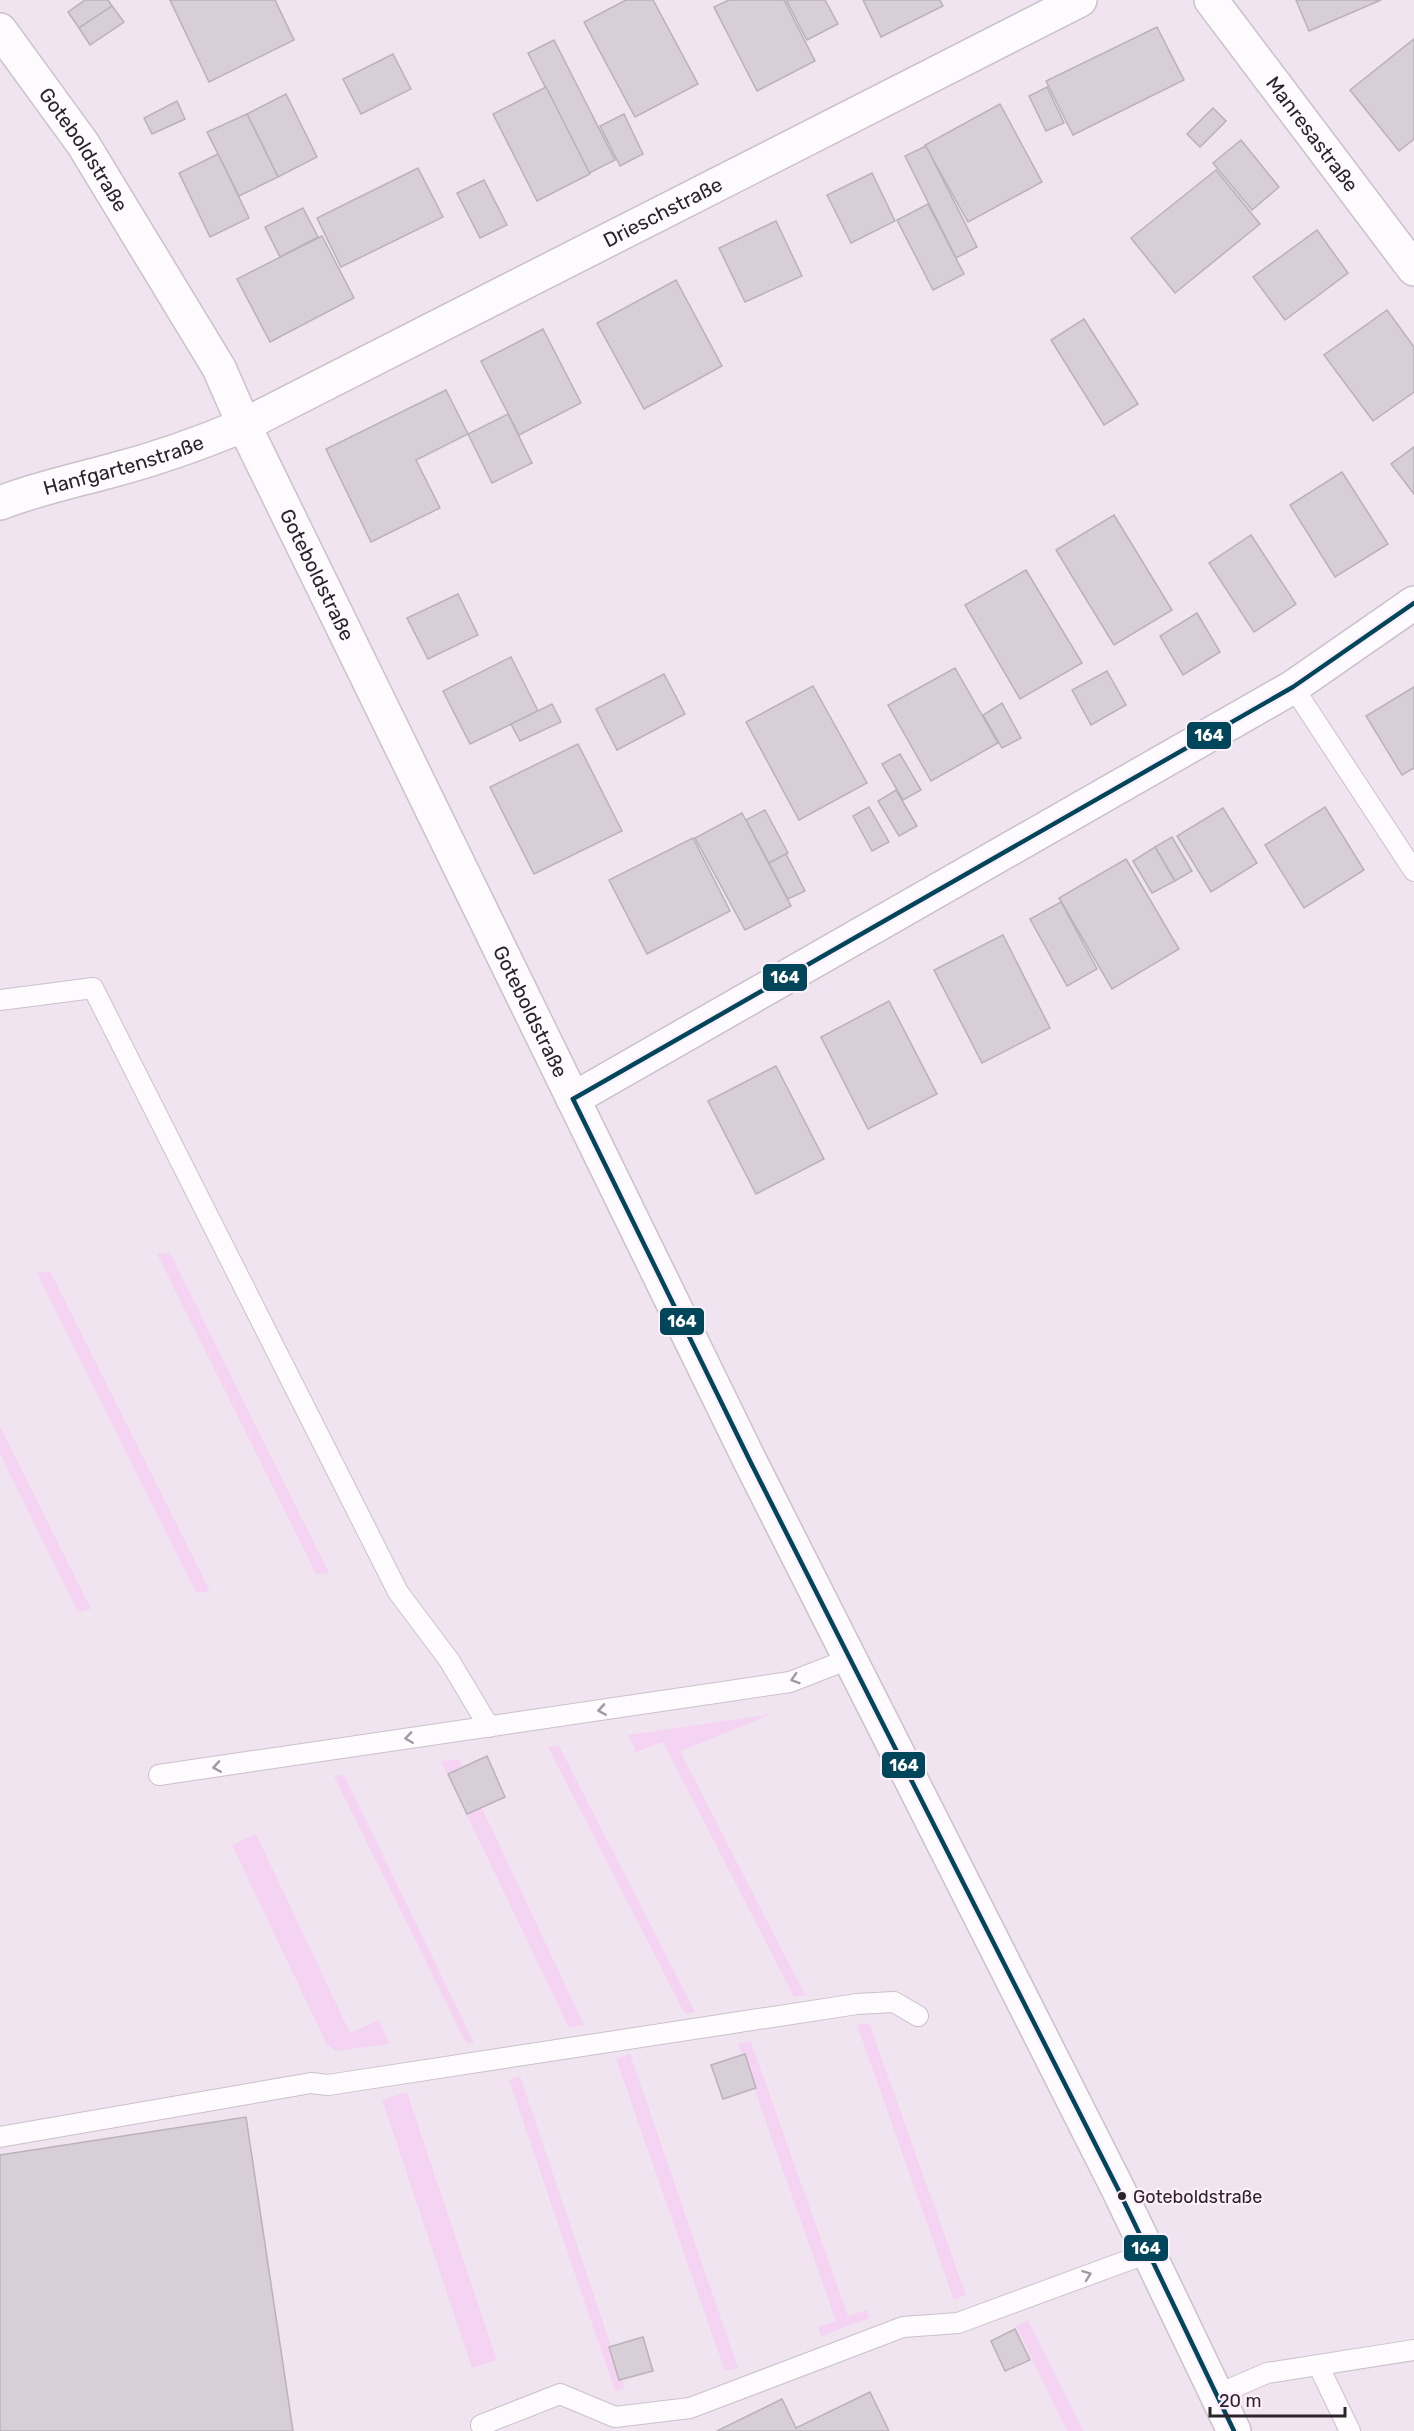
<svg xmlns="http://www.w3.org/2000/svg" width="1414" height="2431" font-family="Rubik,sans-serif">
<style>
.green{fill:#f5d4f3}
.building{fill:#d8ced8;stroke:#bab1ba;stroke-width:1.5}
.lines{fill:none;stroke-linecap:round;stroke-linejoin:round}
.lane-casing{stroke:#cbc1ca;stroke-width:22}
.street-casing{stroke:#cbc1ca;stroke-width:36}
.lane{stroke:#fdfbfd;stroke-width:20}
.street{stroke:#fdfbfd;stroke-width:33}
.bus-1-casing{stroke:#feeffd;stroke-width:9}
.bus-1{stroke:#00465a;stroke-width:4.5}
.oneway{stroke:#9f9a9e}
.bus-dot{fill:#2c232b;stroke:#feeffd;stroke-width:2}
.labels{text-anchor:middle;stroke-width:4.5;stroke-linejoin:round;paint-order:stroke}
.bus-label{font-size:18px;fill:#2c232b;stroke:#feeffd;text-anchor:start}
.street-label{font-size:20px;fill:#2c232b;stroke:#feeffd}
.line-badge{stroke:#feeffd;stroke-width:2}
.badge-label{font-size:16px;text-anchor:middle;font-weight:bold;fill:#fff}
</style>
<rect width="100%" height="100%" fill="#f0e4f0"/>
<g class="green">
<path d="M170,1253L329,1573L316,1574L157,1254Z"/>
<path d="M50,1271L210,1591L196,1593L37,1273Z"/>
<path d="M0,1426L91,1609L78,1612L0,1454Z"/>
<path d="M772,1714L680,1751L805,1995L794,1997L663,1742L636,1752L628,1735Z"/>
<path d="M559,1746L695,2012L685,2014L548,1747Z"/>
<path d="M459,1759L584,2025L569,2028L441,1761Z"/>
<path d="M344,1775L474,2043H466L334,1776Z"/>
<path d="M256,1834L350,2033L379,2020L389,2044L336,2051L327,2045L232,1845Z"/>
<path d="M869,2023L966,2295L954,2300L857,2025Z"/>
<path d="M751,2042L848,2316L867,2310L870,2318L821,2336L818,2327L836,2321L738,2043Z"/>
<path d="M630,2054L738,2368L725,2371L616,2059Z"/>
<path d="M520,2076L625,2388L615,2391L509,2080Z"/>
<path d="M407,2092L497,2360L472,2368L382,2100Z"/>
<path d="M1028,2320L1083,2431H1067L1016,2326Z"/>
</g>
<g class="building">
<path d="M85,0H108L112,6L79,28L68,12Z"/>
<path d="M170,0H275L294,40L209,82Z"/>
<path d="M626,0H653L698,84L635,117L584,22Z"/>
<path d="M729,0H784L815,61L757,91L714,7Z"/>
<path d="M786,0H825L838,24L807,40Z"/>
<path d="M863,0H940L943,6L881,37Z"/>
<path d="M1296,0H1381L1309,31Z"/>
<path d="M112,6L124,22L90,45L79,28Z"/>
<path d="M1157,27L1184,80L1073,135L1046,81Z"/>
<path d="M1414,39V139L1399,151L1350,90Z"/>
<path d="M554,40L615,160L589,173L528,53Z"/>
<path d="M393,54L411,89L361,114L343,79Z"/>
<path d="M546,87L590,174L537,201L493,114Z"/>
<path d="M1047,87L1064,123L1046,131L1029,96Z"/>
<path d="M286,94L317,157L278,177L247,114Z"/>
<path d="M177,101L185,119L152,134L144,118Z"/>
<path d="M1000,104L1042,182L968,222L925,145Z"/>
<path d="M1213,108L1226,121L1200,147L1187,134Z"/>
<path d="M247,114L278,177L239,196L207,132Z"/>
<path d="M624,114L643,154L620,166L600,126Z"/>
<path d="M1241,140L1279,187L1252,210L1213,163Z"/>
<path d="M926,146L977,247L956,258L905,156Z"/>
<path d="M218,154L249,218L210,237L179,173Z"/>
<path d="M418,168L443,217L341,267L317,218Z"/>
<path d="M1216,170L1260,224L1175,293L1131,238Z"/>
<path d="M872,173L895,221L851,243L827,195Z"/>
<path d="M484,180L507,225L480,238L457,193Z"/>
<path d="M928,204L964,274L933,290L897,220Z"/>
<path d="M303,208L318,237L280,257L265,227Z"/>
<path d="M776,221L802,276L745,302L719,248Z"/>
<path d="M1317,230L1348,273L1285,320L1253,277Z"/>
<path d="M322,236L354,298L270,342L237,279Z"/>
<path d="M676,280L722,366L644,409L597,323Z"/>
<path d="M1387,310L1414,347V392L1373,421L1324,355Z"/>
<path d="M1084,319L1138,404L1104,425L1051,340Z"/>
<path d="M543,329L581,403L519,435L481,361Z"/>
<path d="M446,390L468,434L416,460L440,508L371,542L326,449Z"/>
<path d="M508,414L532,463L492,483L468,434Z"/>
<path d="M1414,447V494L1391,464Z"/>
<path d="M1342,472L1388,544L1335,577L1290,505Z"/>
<path d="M1114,515L1172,610L1114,645L1056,550Z"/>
<path d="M1251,535L1296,604L1254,632L1209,563Z"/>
<path d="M1026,570L1082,663L1020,699L965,605Z"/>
<path d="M458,594L478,635L428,659L407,618Z"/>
<path d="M1197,613L1220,652L1183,675L1160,636Z"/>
<path d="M511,657L538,711L470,744L443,691Z"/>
<path d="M955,668L998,743L931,781L888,705Z"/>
<path d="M1107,671L1126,705L1091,725L1072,690Z"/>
<path d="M664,674L685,714L617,750L596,709Z"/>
<path d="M813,686L867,783L799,820L746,722Z"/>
<path d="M1414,687V768L1402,775L1366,716Z"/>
<path d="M1002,703L1021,738L1002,748L983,715Z"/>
<path d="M552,704L561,722L520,741L511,724Z"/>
<path d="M578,744L622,831L534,874L490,787Z"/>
<path d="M900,754L921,790L903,800L882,764Z"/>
<path d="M896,790L917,826L899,836L878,801Z"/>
<path d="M869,807L889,842L872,851L853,816Z"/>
<path d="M1325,807L1364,870L1304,908L1265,845Z"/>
<path d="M1223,808L1257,863L1211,892L1177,836Z"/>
<path d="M765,810L788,853L769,863L746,820Z"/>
<path d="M742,813L791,906L745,930L695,838Z"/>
<path d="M1172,837L1192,871L1175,881L1155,847Z"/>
<path d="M693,838L730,911L647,954L609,880Z"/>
<path d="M1155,847L1175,881L1152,893L1133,861Z"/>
<path d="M786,854L805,891L788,899L769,863Z"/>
<path d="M1126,859L1179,949L1112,989L1059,898Z"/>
<path d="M1061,902L1097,969L1067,986L1030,919Z"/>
<path d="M1003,935L1050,1028L982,1063L934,970Z"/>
<path d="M889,1001L937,1094L868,1129L821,1037Z"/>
<path d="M776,1066L824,1159L756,1194L708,1101Z"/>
<path d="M487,1756L505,1797L467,1814L448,1774Z"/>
<path d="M745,2054L756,2088L723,2099L711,2065Z"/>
<path d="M246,2117L293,2431H0V2155Z"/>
<path d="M1015,2329L1030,2360L1005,2371L991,2341Z"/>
<path d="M643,2337L653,2371L619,2380L609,2347Z"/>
<path d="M870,2392L889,2431H717L782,2399L796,2428Z"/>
</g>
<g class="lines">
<g class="lane-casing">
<g id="lane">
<path d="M1293,687L1414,871"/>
<path d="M0,1000L93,988L398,1592L449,1660L489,1727"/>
<path d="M159,1775L790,1682L849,1659"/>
<path d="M0,2137L311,2083L328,2085L857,2004L894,2002L918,2016"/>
<path d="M1318,2365L1350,2431"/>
<path d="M1216,2395L1267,2373L1414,2350"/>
<path d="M481,2425L560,2394L615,2417L690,2408L903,2327L958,2323L1148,2253"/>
</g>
</g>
<g class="street-casing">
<g id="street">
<path id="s1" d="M1211,0L1414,269"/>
<path id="s2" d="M0,30L83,144L219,368L244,425L750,1461L1118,2189L1234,2431"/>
<path id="s3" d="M0,503C36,489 73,481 110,471C156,459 201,443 244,425L1080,0"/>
<path d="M573,1099L1293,687L1414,603"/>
</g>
</g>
<use href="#lane" class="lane"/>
<use href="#street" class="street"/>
<g class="bus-1-casing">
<g id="bus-1">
<path d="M573,1099L750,1461L1118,2189L1234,2431"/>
<path d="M573,1099L1293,687L1414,603"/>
</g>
</g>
<use href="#bus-1" class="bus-1"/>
</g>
<defs><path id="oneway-chevron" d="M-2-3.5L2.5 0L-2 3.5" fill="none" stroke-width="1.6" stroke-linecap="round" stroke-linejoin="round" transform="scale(1.5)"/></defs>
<g class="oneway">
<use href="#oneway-chevron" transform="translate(795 1679) rotate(162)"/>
<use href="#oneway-chevron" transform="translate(602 1710) rotate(171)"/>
<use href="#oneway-chevron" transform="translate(409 1738) rotate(172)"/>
<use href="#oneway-chevron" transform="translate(217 1767) rotate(171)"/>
<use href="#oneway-chevron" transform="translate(1087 2275) rotate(-20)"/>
</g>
<circle class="bus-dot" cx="1122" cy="2196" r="5"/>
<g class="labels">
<g class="bus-label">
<text x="1133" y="2203">Goteboldstraße</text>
</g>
<g class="street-label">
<text dy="7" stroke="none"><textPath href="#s1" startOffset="168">Manresastraße</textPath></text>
<text dy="7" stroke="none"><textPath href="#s2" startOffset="146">Goteboldstraße</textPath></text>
<text dy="7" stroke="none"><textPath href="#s3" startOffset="726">Drieschstraße</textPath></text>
<text dy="7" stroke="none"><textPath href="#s3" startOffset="129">Hanfgartenstraße</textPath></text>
<text dy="7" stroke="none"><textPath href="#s2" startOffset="632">Goteboldstraße</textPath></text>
<text dy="7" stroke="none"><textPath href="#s2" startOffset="1118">Goteboldstraße</textPath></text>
</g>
</g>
<g class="line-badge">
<rect x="1186" y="721" width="46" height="29" rx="6" fill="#00465a"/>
<rect x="762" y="963" width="46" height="29" rx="6" fill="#00465a"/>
<rect x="659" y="1307" width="46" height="29" rx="6" fill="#00465a"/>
<rect x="881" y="1751" width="45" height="28" rx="6" fill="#00465a"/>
<rect x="1123" y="2234" width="46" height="28" rx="6" fill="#00465a"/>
</g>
<g class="badge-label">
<text x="1209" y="741">164</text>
<text x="785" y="983">164</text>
<text x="682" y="1327">164</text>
<text x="904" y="1771">164</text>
<text x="1146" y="2254">164</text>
</g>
<path d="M1210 2407v9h135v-9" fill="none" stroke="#2c232b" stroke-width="3"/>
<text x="1219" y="2407" font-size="18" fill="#2c232b" stroke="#feeffd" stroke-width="4.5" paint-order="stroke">20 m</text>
</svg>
